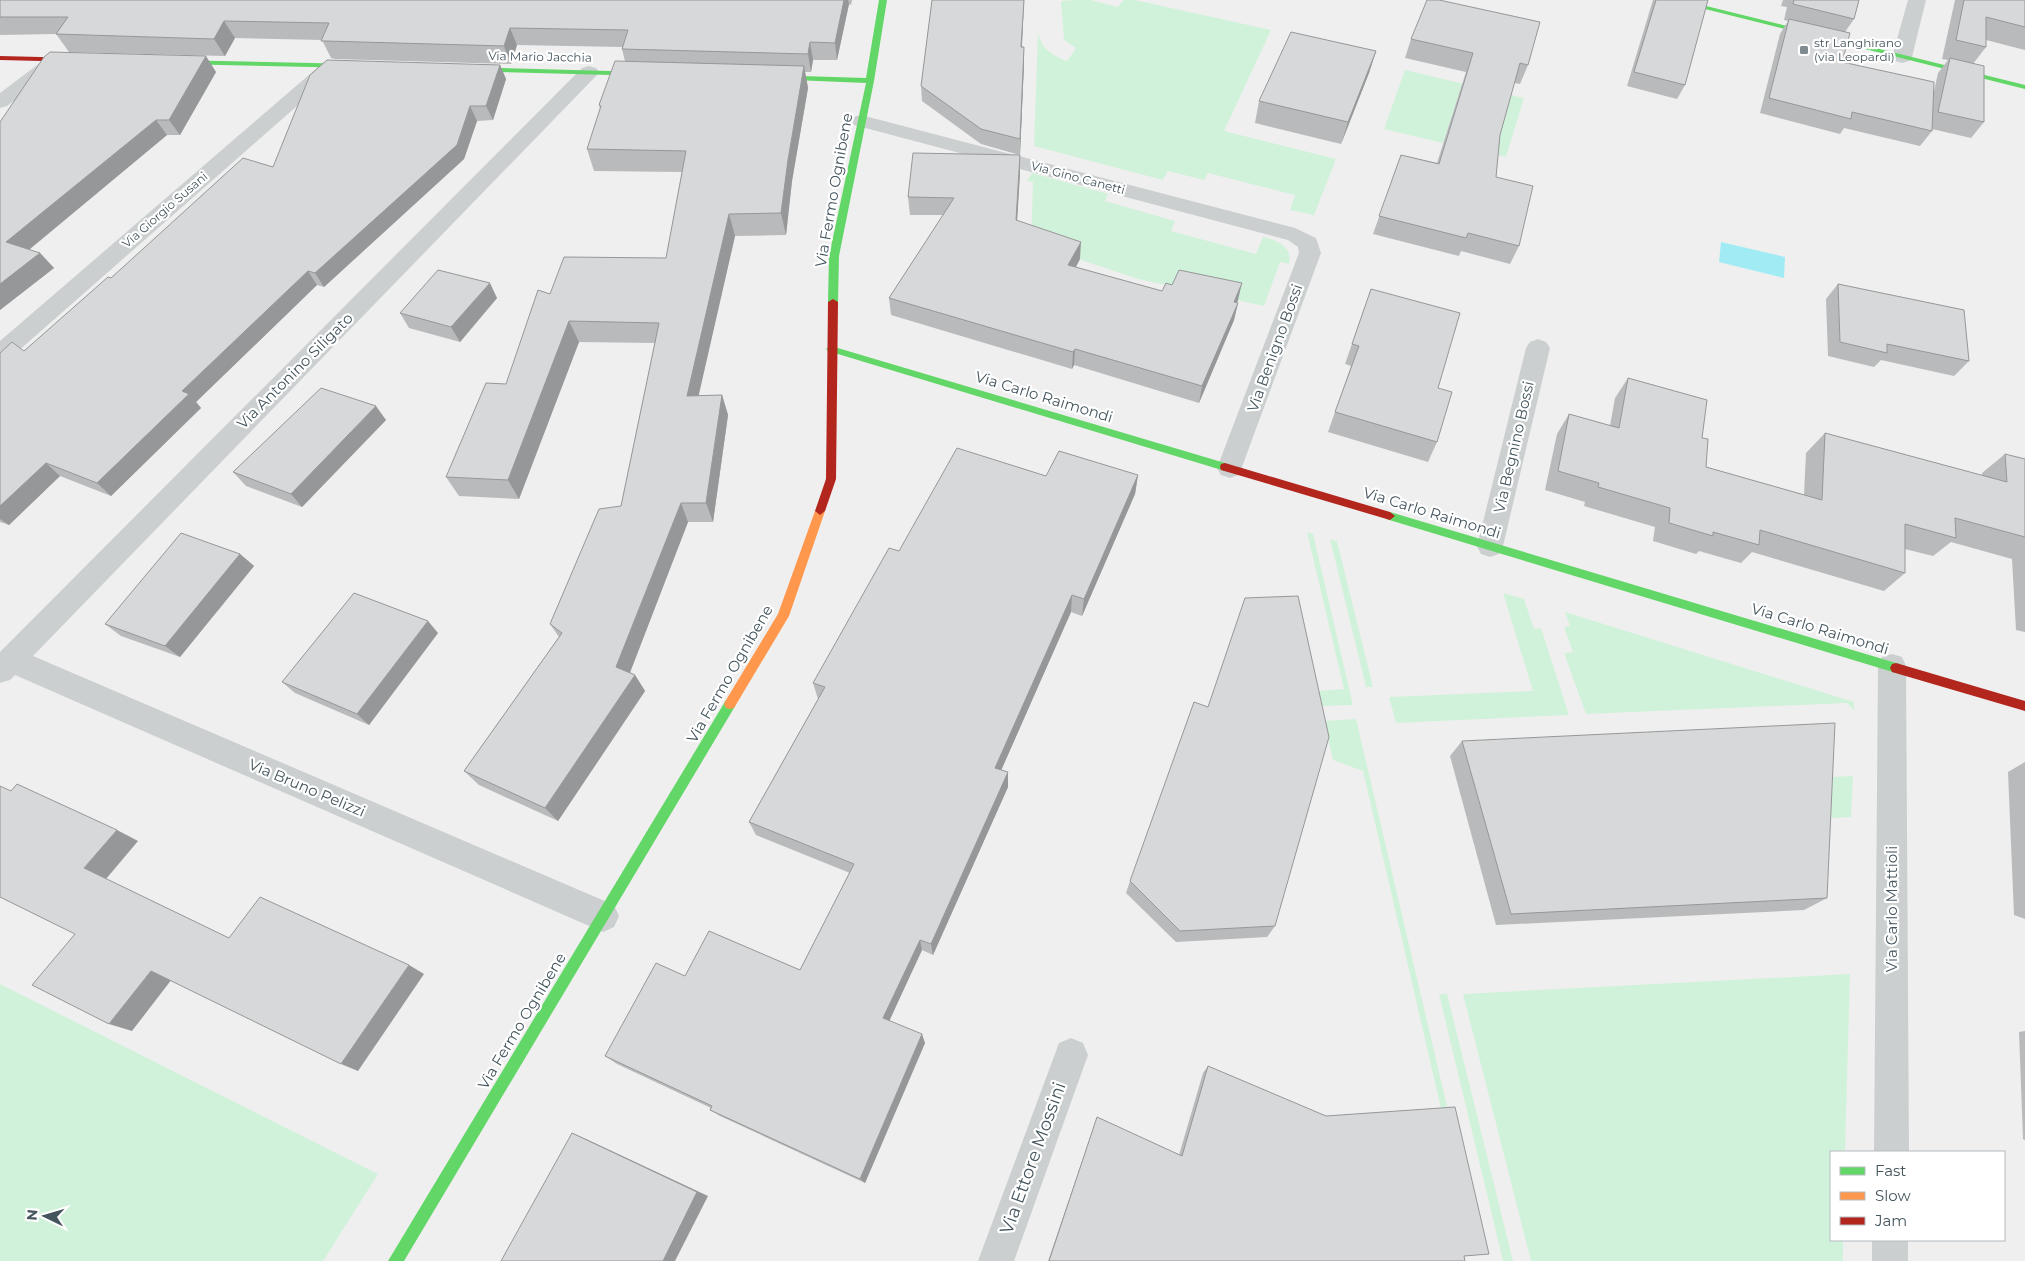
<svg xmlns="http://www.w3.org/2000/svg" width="2025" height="1261" font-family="Montserrat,sans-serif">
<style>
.green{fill:#d1f2da}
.water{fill:#a1ecf4}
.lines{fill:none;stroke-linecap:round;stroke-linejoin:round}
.street{fill:#cbcfd0;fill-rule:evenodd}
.fast{fill:#63d668;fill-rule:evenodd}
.slow{fill:#ff974d;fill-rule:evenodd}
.jam{fill:#b3261e;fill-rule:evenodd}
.wall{fill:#b9babb}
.shaded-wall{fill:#969798}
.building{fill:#d7d8d9;stroke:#969798}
.poi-dot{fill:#808b91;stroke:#fff;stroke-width:2}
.labels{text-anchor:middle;stroke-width:4.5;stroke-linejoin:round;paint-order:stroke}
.far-poi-label{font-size:12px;fill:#44555e;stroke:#fff;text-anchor:start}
.far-street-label{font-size:12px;fill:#44555e;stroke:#fff}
.street-label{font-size:15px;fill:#44555e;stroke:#fff}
.near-street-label{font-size:18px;fill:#44555e;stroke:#fff}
</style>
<rect width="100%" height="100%" fill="#f0efef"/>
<g class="green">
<path d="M1076,0H1090L1118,7L1123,0H1135L1271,30L1224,131L1336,159L1314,215L1290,210L1295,195L1208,173L1204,180L1168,171L1163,180L1034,146L1038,32C1041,48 1052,56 1067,61L1076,48L1064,40L1061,1Z"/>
<path d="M1405,70L1524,98L1506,157L1493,154L1504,111L1457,100L1443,143L1384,129Z"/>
<path d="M1032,173L1108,194L1105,201L1175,221L1171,231L1256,254L1263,237C1277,240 1293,247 1289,264L1280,262L1264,306L1138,279L1031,243L1033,182L1027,181Z"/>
<path d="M1307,532L1313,534L1353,705L1321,706L1318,691L1344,689Z"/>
<path d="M1330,539L1337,541L1373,687H1366Z"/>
<path d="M1503,593L1524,599L1534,629L1541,628L1569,715L1396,723L1389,697L1533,691Z"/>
<path d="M1565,612L1854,702V710L1847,703L1586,714L1564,653L1573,652L1564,627L1570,626Z"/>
<path d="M1356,719L1482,1255L1442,1113L1363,771L1333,760L1324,721Z"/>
<path d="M1853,776L1851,817L1799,820L1811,778Z"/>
<path d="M1850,974L1845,1152H1831V1240H1843V1261H1531L1463,994Z"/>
<path d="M0,984L378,1174L323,1261H0Z"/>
<path d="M1439,994H1447L1513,1261H1503Z"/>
</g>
<path class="water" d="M1721,242L1785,257L1784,278L1719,262Z"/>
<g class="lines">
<g class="street">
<path d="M1908,0H1926L1912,57L1909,61L1902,63L1895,61L1892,57Z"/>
<path d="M56,54L63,56L66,60L63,64L7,106L0,108V93L49,56Z"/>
<path d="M331,60L338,62L341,66L338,70L8,360L0,363V341L324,62Z"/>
<path d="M589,66L596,68L599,72L596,76L33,656L614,905L619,916L614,927L603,932L15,675L10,680L0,683V652L582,68Z"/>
<path d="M861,115L1295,228L1316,238L1321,253L1239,475L1230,478L1221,475L1217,468L1299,253L1298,247L1288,240L854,125L851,121L854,117Z"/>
<path d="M1538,339L1546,342L1550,348L1503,546L1499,554L1490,557L1481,554L1477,546L1526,348L1530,342Z"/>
<path d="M1892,654L1902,657L1906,666L1909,1152H1874L1878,666L1882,657Z"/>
<path d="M1071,1038L1083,1043L1088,1055L1014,1261H978L1059,1043Z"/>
<rect x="1872" y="1240" width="36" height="21"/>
</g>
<g class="fast">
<path d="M879,0H887L874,81L839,256L838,302L833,305L828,302L829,256L866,83L769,79L765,77L769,75L866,78Z"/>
<path d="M1669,0H1682L2025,85V89Z"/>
<path d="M171,60L359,64L363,66L359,68L174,64H171Z"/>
<path d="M461,67L648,72L652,74L648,76L464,71L460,69Z"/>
<path d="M831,346L1225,463L1230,467L1225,471L828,351L826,349Z"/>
<path d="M1390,512L1896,663L1900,664L1902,668L1900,672L1896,673L1386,519L1385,516L1386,513Z"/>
<path d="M730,699L734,700L736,704L734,708L404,1261H388L726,700Z"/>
</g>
<path class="slow" d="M820,507L825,511L789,616L734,708L730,709L726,708L724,704L726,700L778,614L815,511Z"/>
<g class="jam">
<path d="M0,56L81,58L85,60L81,62L0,60Z"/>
<path d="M833,299L838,302L836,479L825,511L820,515L815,511L826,479L828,302Z"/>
<path d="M1225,463L1390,512L1395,516L1390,520L1221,470L1220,467L1221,464Z"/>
<path d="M1896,663L2025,701V711L1892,672L1890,668L1892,664Z"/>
</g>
</g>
<g class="wall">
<path d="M0,0H852L851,5L849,4L837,60H813L811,72H805L808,88L792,181L786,235L735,236L698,396L722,395L728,415L713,522H688L630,672L635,675L645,691L558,821L479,785L464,771L559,637L550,624L621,506L655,343L579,342L519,499L459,496L446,477L506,384L550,294L666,258L682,172L594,171L587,149L600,109L599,105L625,61L622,49V47L517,45L511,64L335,59L331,58L322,40L235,38L225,56L69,52L56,34L0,35Z"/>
<path d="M932,0H1024L1022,47L1024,63L1020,155L981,144L922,101L921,86Z"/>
<path d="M1653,0H1707L1685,85L1677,99L1627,86Z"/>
<path d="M1783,0H1859L1854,19L1845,32L1842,62L1933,96L1938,73L1948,60L1942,59L1955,0H2025V50L1986,40V47L1973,64L1984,122L1971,138L1932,129V131L1920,146L1844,128L1840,134L1760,113L1780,34L1788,21L1784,20L1787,7L1781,6Z"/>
<path d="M1411,39L1528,65L1520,84L1514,83L1500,135L1496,177L1519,246L1510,264L1461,251L1459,256L1373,234L1401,155L1437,163L1466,72L1405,58Z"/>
<path d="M1376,51L1369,73L1341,144L1255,123L1259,101Z"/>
<path d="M500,65L506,79L493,120L477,121L464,159L324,287L317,285L196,402L201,408L111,496L60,476L9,525L0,522V353L24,351L111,278L273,167Z"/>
<path d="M216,72L180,135H167L29,250L40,253L54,268L0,310V122Z"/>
<path d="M1020,173L1017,221L1080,259L1076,267L1162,291L1238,300L1237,303H1238L1234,320L1199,403L1074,365L1072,369L891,315L889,298L943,215H910L908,197Z"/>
<path d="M1838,284L1969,361L1954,376L1881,360L1874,367L1828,356L1826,299Z"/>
<path d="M1371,289L1438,388L1437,442L1428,462L1328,432L1351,366L1345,364Z"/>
<path d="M497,298L460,342L409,328L400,313Z"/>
<path d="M1628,378L1702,438L1706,467L1804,495L1806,453L1825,433L1982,476V473L2005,454L2025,459V632L2016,630L2012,559L1951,542L1933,556L1905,549V573L1884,591L1752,552L1741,563L1699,551L1696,554L1653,541L1655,527L1584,506L1585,502L1545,490L1557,434L1569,414L1610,426L1615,398Z"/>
<path d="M386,420L302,507L246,486L233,472Z"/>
<path d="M1138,475L1135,494L1082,616L1071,612L1001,770L1008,787L933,955L922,950L889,1020L925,1043L865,1183L720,1116L710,1110L711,1108L617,1064L605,1056L685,976L800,970L850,873L756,835L749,822L818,699L813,683L899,551L1046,476Z"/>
<path d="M240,554L254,566L180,657L121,636L105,624Z"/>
<path d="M438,633L369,725L295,693L282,682Z"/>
<path d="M1462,741L1827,898L1804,910L1496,925L1450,756Z"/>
<path d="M2025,762V919L2014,915L2008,772Z"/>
<path d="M1130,881L1275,926L1267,937L1176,942L1126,893Z"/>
<path d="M2025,1031V1140L2023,1139L2019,1032Z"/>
<path d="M1208,1066L1489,1254L1464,1256L1465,1261H1048L1097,1117L1179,1155L1203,1073Z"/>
</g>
<g class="shaded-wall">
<path d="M844,0H848L849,4L837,60L835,43Z"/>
<path d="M1024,0L1021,63V47Z"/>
<path d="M224,21L235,38L225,56L214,39Z"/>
<path d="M510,28L517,45L511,64L504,46Z"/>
<path d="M810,42L813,60L811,72L808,54Z"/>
<path d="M1024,47V63L1020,155V139Z"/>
<path d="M1376,51L1369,73L1341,144L1348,122Z"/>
<path d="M206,56L216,72L180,135L169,120Z"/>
<path d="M500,65L506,79L493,120L486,106Z"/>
<path d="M804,66L808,88L792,181L786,235L781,213L788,160Z"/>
<path d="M470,106L477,121L464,159L324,287L315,273Z"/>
<path d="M156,120L167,135L20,257L6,242Z"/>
<path d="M1020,155V173L1016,238V220Z"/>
<path d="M729,214L735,236L694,416L687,396Z"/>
<path d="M1081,242L1080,259L1067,283L1068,265Z"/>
<path d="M40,253L54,268L0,310V284Z"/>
<path d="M308,271L317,285L196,402L201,408L111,496L97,483L182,391Z"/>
<path d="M490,283L497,298L460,342L451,327Z"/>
<path d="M1242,283L1238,300L1230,319L1234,302Z"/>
<path d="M1238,303L1234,320L1199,403L1202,386Z"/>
<path d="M569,321L579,342L519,499L508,480Z"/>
<path d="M1075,349L1074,365L1072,369L1073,352Z"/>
<path d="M722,395L728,415L713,522L706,503Z"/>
<path d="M376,406L386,420L302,507L291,494Z"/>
<path d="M46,463L60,476L9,525L0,519V506Z"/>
<path d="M1138,475L1135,494L1082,616L1084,599Z"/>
<path d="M681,503L688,522L626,683L616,667Z"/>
<path d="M240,554L254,566L180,657L165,646Z"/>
<path d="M1072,595L1071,612L996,782L995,768Z"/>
<path d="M428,621L438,633L369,725L357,714Z"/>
<path d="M635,675L645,691L558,821L545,808Z"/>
<path d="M1008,772V787L933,955L931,944Z"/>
<path d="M117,830L138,841L106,879L84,868Z"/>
<path d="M920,940L922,950L887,1026L883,1018Z"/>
<path d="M409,965L424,974L358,1071L341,1064Z"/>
<path d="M151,971L172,979L132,1031L109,1024Z"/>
<path d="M922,1034L925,1043L865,1183L860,1179Z"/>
<path d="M572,1133L586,1139L708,1196L675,1261H663Z"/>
</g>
<g class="building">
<path d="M0,0H844L835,43L810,42L808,54L622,49L628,30L510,28L504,46L325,41H321L329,23L224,21L214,39L56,34L68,17H0Z"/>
<path d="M932,0H1024L1021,47H1024L1020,139L981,129L921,86Z"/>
<path d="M1427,0H1439L1540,22L1528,65L1520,63L1500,135L1496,177L1533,186L1519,246L1468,233L1466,238L1379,216L1401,155L1439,164L1473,53L1411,39Z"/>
<path d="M1656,0H1708L1685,85L1634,72Z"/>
<path d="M1794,0H1859L1854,19L1793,4Z"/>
<path d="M1964,0H2025V27L1986,17V47L1956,40Z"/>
<path d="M1789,19L1850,33L1842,62L1934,82L1932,131L1852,112L1851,119L1769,98Z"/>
<path d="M1291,32L1376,51L1348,122L1259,101Z"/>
<path d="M50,52L206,56L169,120H156L6,242L40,253L0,284V122L44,57Z"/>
<path d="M1950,58L1984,66V122L1938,112Z"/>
<path d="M327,60L500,65L486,106H470L457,145L315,273L308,271L182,391L189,394L97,483L46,463L0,506V353L12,342L24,351L108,277L111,278L243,158L273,167L310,75Z"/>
<path d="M615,61L804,66L788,160L781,213L729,214L687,396L722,395L706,503H681L616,667L635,675L545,808L464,771L562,633L550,624L599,509L621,506L659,323L569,321L508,480L446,477L486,383L506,384L538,290L550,294L564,257L666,258L686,151L587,149L601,106L599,105Z"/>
<path d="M913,153L1020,155L1016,220L1081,242L1068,265L1162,291L1166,283L1172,285L1179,270L1242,283L1234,302L1238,303L1202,386L1075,349L1073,352L889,298L954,198L908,197Z"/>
<path d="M438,270L490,283L451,327L400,313Z"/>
<path d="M1838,284L1964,310L1969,361L1887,344V353L1840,342Z"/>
<path d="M1371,289L1460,313L1438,388L1452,392L1437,442L1335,412L1359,346L1352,344Z"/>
<path d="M1628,378L1707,400L1702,438L1708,439L1706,467L1822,500L1825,433L2007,482L2005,454L2025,459V537L1955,518L1956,538L1905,524V573L1760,530L1759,545L1713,532V536L1669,523L1670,508L1598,487L1599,483L1558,471L1569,414L1619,428Z"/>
<path d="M321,388L376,406L291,494L233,472Z"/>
<path d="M957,448L1046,476L1059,451L1138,475L1084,599L1072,595L995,768L1008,772L931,944L920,940L883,1018L922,1034L860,1179L710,1110L712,1106L605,1056L656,963L685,976L709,931L800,970L854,864L749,822L825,687L813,683L889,548L899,551Z"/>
<path d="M181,533L240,554L165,646L105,624Z"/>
<path d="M354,593L428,621L357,714L282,682Z"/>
<path d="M1298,596L1329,737L1275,926L1180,931L1130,881L1194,702L1208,707L1245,598Z"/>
<path d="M1835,723L1827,898L1511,914L1462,741Z"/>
<path d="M17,784L117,830L84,868L229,938L260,897L409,965L341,1064L151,971L109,1024L32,985L75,934L0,897V786L11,791Z"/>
<path d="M1208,1066L1326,1116L1455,1107L1489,1254L1464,1256L1465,1261H1049L1097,1117L1182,1156Z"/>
<path d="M572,1133L697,1192L663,1261H501Z"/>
</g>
<rect class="poi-dot" x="1799" y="45" width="10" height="10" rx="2.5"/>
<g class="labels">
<g class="far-poi-label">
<text x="1814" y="47">str Langhirano<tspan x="1814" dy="14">(via Leopardi)</tspan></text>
</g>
<g class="far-street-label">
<text transform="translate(540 57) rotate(1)" y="4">Via Mario Jacchia</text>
<text transform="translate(1078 178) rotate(15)" y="4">Via Gino Canetti</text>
<text transform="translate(165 210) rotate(-41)" y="4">Via Giorgio Susani</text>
</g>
<g class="street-label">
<text transform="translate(834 190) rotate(-80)" y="5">Via Fermo Ognibene</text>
<text transform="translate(1275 348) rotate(-70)" y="5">Via Benigno Bossi</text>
<text transform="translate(295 371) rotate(-45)" y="5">Via Antonino Siligato</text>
<text transform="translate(1044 397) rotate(17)" y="5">Via Carlo Raimondi</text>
<text transform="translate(1514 447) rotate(-77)" y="5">Via Begnino Bossi</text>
<text transform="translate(1432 513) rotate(17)" y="5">Via Carlo Raimondi</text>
<text transform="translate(1820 629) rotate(17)" y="5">Via Carlo Raimondi</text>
<text transform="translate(730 674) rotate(-60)" y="5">Via Fermo Ognibene</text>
<text transform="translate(307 788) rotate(23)" y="5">Via Bruno Pelizzi</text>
<text transform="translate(1892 909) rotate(-90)" y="5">Via Carlo Mattioli</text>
<text transform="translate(522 1021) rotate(-59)" y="5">Via Fermo Ognibene</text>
</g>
<g class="near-street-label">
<text transform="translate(1033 1158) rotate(-70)" y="6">Via Ettore Mossini</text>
</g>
</g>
<rect x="1830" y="1151" width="175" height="90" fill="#ffffff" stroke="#b4bbbf"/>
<rect x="1840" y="1167" width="25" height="8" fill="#63d668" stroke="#b4bbbf"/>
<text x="1875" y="1176" font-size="15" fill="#44555e">Fast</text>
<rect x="1840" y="1192" width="25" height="8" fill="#ff974d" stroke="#b4bbbf"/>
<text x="1875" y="1201" font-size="15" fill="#44555e">Slow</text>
<rect x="1840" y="1217" width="25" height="8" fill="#b3261e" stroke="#b4bbbf"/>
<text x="1875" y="1226" font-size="15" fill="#44555e">Jam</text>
<g transform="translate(45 1216) rotate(275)" stroke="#ffffff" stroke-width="4" paint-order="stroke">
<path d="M0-4L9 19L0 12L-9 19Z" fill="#44555e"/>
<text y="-8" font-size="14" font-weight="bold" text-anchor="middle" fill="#44555e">N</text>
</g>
</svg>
